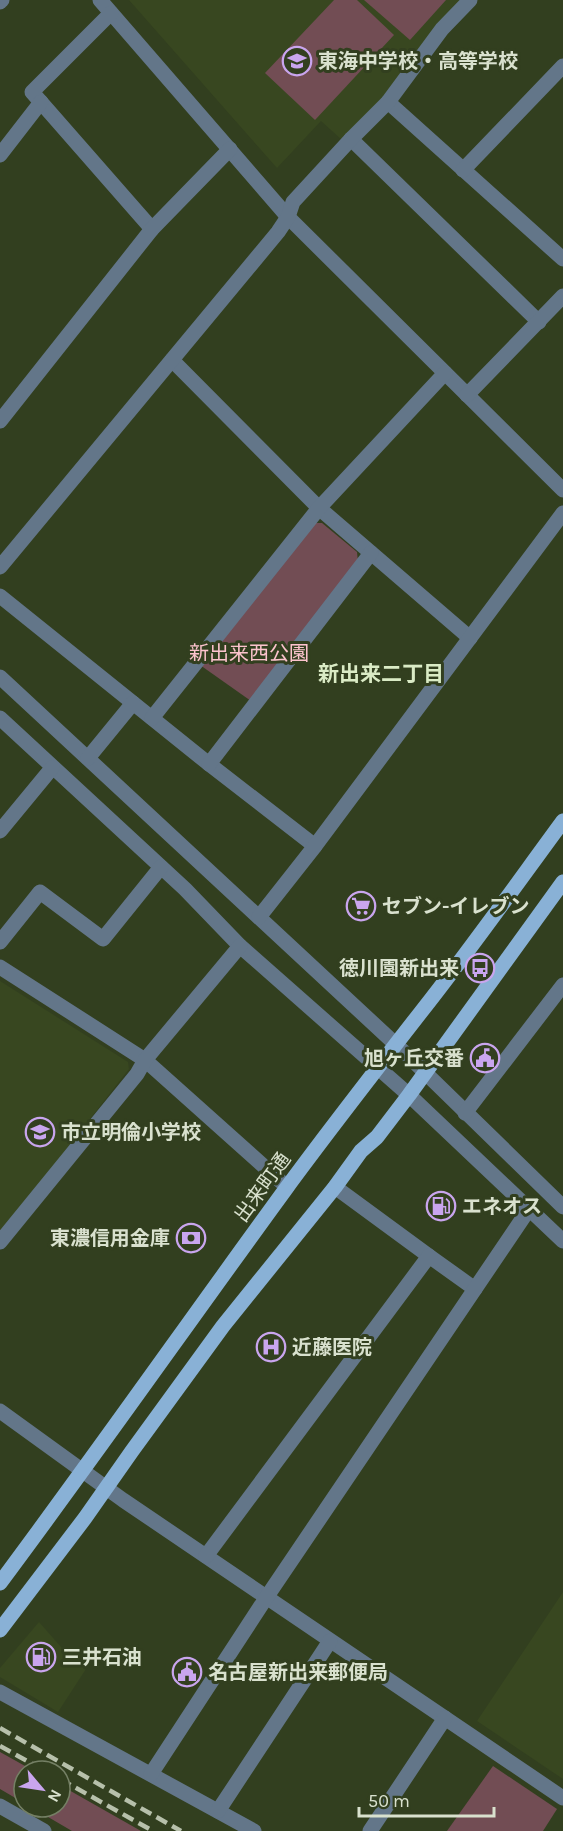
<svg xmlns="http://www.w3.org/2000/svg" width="563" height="1831" font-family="Karla,'Noto Sans JP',sans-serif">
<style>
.built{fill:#384720}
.green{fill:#724d54}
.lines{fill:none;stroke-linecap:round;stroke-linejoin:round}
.minor{stroke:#637689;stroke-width:15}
.major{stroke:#89b1d6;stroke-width:15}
.rail{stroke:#b7c0ab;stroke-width:4.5;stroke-dasharray:12 6;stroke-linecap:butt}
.labels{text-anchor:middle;stroke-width:6;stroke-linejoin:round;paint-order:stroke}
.poi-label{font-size:20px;font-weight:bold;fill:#d9e1ce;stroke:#323f1f;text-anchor:start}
.park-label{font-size:20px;fill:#fcc3cd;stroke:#323f1f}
.street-label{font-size:20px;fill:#d9e1ce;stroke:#323f1f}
.neighbourhood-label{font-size:21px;font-weight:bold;fill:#daebc5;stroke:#323f1f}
</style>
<rect width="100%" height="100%" fill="#323f1f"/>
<g class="built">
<path d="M129,0H462L381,99L342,140L321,121L277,168Z"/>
<path d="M0,981L128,1062L129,1069L0,1234Z"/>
<path d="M563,1592V1779L477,1721Z"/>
<path d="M39,1622L61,1647L86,1669L58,1712L0,1677V1668Z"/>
</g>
<g class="green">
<path d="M334,0H357L394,35L315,120L265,73Z"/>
<path d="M364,0H446L410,40Z"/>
<path d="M313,523H322L357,552L358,562L251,701L200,665Z"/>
<path d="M0,1752L34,1771H24V1803L0,1789Z"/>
<path d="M493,1766L557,1809L543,1831H447Z"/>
<path d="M60,1785L141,1831H72L31,1807H60Z"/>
</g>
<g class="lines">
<g class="minor">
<path d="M100,0L288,217L563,490"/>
<path d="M0,2L2,0"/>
<path d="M111,13L32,92L152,229"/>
<path d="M388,102L563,259"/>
<path d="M351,139L539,322"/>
<path d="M0,155L41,102"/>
<path d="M463,170L563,66"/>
<path d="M172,360L319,508L470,638"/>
<path d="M467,395L563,296"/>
<path d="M0,421L152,229L230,149"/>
<path d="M0,567L278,232L288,217L293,202L351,139L388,102L442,29L470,0"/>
<path d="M0,596L209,764L315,846"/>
<path d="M0,677L405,1053L563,1207"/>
<path d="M0,718L185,889L240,946L409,1095L563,1241"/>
<path d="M152,718L319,508L445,373"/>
<path d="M88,758L133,703"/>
<path d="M209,764L371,553"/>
<path d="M0,831L52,768"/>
<path d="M259,917L315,846L563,513"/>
<path d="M0,942L40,892L103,939L161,867"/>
<path d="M0,967L145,1060L287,1187"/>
<path d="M465,1113L563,985"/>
<path d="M335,1187L429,1256"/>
<path d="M0,1242L137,1074L145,1060L240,946"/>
<path d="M0,1411L123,1500L563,1798"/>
<path d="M206,1556L429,1256L475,1289"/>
<path d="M0,1692L254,1831"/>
<path d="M151,1774L266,1598L529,1209"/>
<path d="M0,1806L44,1831"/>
<path d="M218,1811L330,1641"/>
<path d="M370,1831L445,1718"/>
</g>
<g class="major">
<path d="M0,1583C97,1453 190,1320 285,1190C329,1130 375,1071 421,1012C470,950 516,885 563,821"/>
<path d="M0,1630L85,1518L132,1451L223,1326L335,1187L361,1151L377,1137L409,1095L563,882"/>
</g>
<g class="rail">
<path d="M0,1728L181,1831"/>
<path d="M0,1746L45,1771"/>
<path d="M60,1779L153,1831"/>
</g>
</g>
<defs>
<g id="school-ring" transform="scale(1.5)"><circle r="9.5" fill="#323f1f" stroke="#c9a5ee" stroke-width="1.5"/><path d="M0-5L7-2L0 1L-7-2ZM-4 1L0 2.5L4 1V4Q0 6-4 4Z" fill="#c9a5ee"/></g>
<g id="supermarket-ring" transform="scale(1.5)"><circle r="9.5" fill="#323f1f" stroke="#c9a5ee" stroke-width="1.5"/><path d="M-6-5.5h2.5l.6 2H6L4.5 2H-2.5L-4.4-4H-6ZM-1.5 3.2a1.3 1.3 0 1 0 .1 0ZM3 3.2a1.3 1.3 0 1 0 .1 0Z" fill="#c9a5ee"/></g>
<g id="bus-ring" transform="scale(1.5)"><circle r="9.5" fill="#323f1f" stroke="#c9a5ee" stroke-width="1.5"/><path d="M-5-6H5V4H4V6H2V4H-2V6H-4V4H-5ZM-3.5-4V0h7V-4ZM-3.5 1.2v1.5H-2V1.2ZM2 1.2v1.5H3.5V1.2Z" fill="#c9a5ee"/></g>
<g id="civic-ring" transform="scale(1.5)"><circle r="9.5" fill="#323f1f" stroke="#c9a5ee" stroke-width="1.5"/><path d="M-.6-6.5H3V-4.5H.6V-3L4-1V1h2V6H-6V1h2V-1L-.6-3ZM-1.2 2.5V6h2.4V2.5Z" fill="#c9a5ee"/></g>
<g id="fuel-ring" transform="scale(1.5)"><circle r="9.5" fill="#323f1f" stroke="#c9a5ee" stroke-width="1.5"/><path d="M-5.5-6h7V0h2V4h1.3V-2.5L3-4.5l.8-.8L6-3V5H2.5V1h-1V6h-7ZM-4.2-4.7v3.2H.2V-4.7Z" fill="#c9a5ee"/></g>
<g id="bank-ring" transform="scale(1.5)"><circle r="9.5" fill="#323f1f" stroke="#c9a5ee" stroke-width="1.5"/><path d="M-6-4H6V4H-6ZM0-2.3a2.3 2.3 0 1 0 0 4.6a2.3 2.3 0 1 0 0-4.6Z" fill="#c9a5ee"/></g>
<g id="hospital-ring" transform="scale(1.5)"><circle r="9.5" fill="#323f1f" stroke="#c9a5ee" stroke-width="1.5"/><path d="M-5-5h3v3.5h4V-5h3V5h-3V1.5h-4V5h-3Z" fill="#c9a5ee"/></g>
</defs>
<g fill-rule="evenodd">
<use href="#school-ring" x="297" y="61"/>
<use href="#supermarket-ring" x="361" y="906"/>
<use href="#bus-ring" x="480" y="968"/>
<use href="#civic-ring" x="485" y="1058"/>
<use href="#school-ring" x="40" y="1132"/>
<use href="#fuel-ring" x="441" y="1206"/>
<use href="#bank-ring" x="191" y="1238"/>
<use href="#hospital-ring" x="271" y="1347"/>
<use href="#fuel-ring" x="41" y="1657"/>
<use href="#civic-ring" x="187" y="1672"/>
</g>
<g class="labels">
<g class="poi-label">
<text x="318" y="68">東海中学校・高等学校</text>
<text x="382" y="913">セブン-イレブン</text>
<text x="459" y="975" text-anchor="end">徳川園新出来</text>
<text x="464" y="1065" text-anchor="end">旭ヶ丘交番</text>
<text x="61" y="1139">市立明倫小学校</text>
<text x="462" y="1213">エネオス</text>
<text x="170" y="1245" text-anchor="end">東濃信用金庫</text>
<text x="292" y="1354">近藤医院</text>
<text x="62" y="1664">三井石油</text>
<text x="208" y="1679">名古屋新出来郵便局</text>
</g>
<g class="park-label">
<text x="249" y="660">新出来西公園</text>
</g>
<g class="street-label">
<text transform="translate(262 1187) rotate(-54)" y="7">出来町通</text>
</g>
<g class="neighbourhood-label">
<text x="381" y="681">新出来二丁目</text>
</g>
</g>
<g transform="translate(42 1789) rotate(119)"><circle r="28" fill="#323f1f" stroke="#758065" stroke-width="1.5"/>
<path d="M0-4.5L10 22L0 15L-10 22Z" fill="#c9a5ee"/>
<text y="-9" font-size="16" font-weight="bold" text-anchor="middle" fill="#d9e1ce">N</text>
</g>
<path d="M359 1807v9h135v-9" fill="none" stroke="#d9e1ce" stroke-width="3"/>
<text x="368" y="1807" font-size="18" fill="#d9e1ce" stroke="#323f1f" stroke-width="4.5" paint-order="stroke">50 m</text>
</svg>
